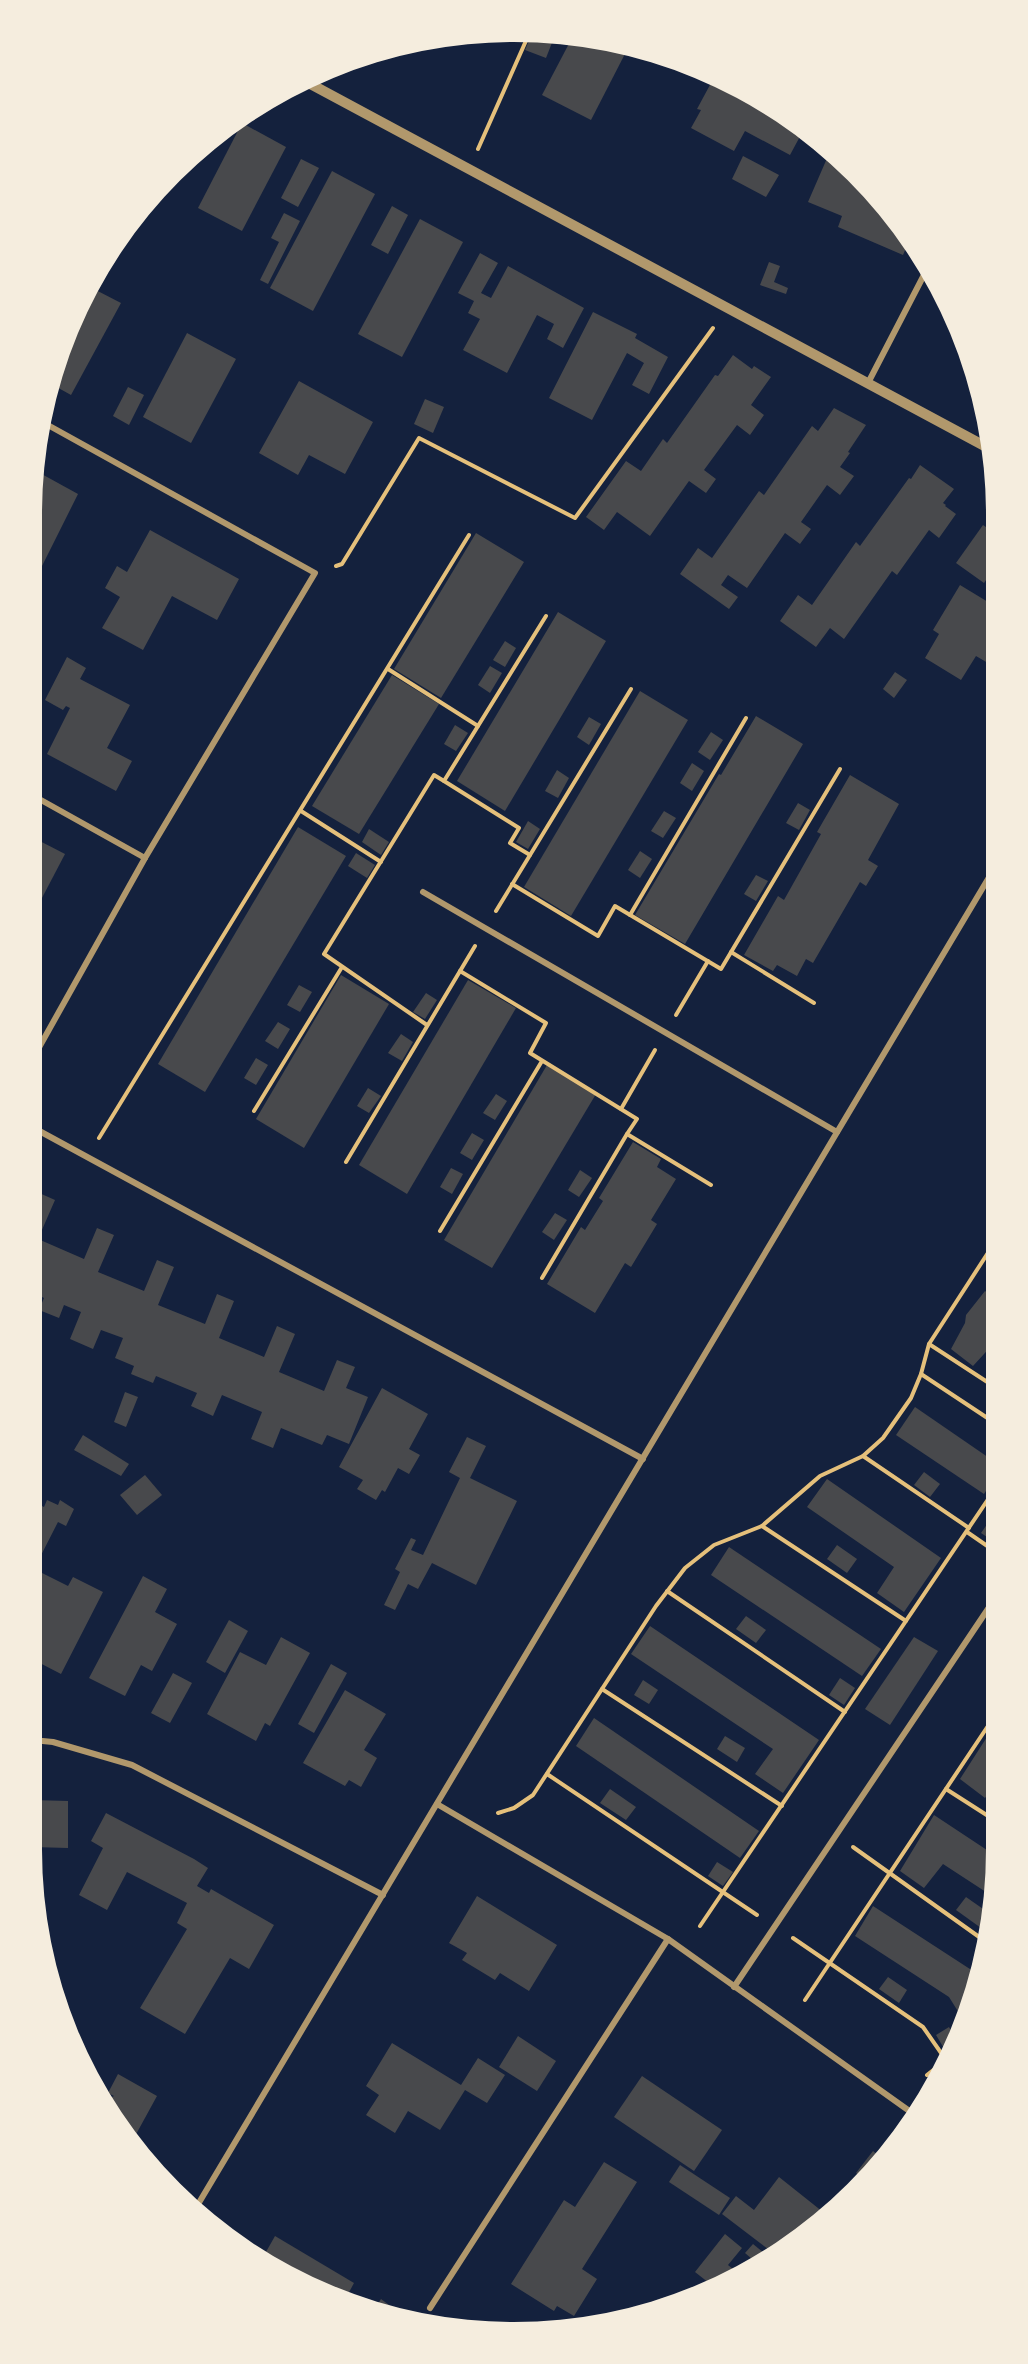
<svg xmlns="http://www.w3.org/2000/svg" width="1028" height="2364" font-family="'Roboto Serif',serif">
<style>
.building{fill:#48494c}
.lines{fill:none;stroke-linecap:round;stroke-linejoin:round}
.path{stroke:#e5c07b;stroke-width:4}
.minor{stroke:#b1986c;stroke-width:6}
.tertiary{stroke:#b1986c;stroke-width:10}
</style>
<rect width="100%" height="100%" fill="#14213d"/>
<g class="building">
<path d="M532,34L555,35L546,58L525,50Z"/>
<path d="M573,36L628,48L591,120L542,95Z"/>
<path d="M702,75L804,129L790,155L745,131L734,151L691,128L701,110L697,109L711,83L701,77Z"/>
<path d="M242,123L286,147L242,231L198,208Z"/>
<path d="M743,156L779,175L766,197L732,179Z"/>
<path d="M828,156L835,159L897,220L909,241L903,255L838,227L842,216L808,202Z"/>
<path d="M301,159L319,168L298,207L281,198Z"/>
<path d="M332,171L375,194L313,311L270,288Z"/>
<path d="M392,206L408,215L388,254L371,245Z"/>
<path d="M284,213L300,221L268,284L260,280L279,242L271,238Z"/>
<path d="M420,219L463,242L402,357L358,334Z"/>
<path d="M480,253L498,263L481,293L491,298L508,266L584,308L563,348L547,339L554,324L537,315L507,373L463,350L480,319L468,313L474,301L458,293Z"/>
<path d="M769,262L780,266L774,282L788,288L786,294L760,285Z"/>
<path d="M90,287L121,303L71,395L53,385L57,359Z"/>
<path d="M593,312L637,334L635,338L668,357L649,394L632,385L644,363L627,353L592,420L549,398Z"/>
<path d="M187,333L236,359L191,443L143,417Z"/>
<path d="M733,355L752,369L754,366L771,377L751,405L764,415L750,435L737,425L704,470L716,479L706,493L689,481L650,536L617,512L604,530L586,517L626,461L641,471L663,439L667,443L715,375L718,376Z"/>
<path d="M299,381L373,422L345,474L309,455L298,475L259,453Z"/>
<path d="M128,387L144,395L129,425L113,416Z"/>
<path d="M425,399L444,407L433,433L414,424Z"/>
<path d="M834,408L866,425L848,452L850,453L840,467L854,476L840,495L827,485L801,522L811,529L800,544L785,533L747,588L728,575L721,585L738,597L729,609L680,574L698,548L712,558L759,491L764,495L812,426L818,431Z"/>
<path d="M920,465L954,489L943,503L946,505L945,506L956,514L939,538L929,530L897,575L892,571L844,639L830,628L816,647L780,621L798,595L812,605L856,542L860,546L909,478L911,479Z"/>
<path d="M38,472L78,494L40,570L32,565V514Z"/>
<path d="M983,525L993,532V570L984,583L956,563Z"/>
<path d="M150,530L239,579L217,620L172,596L143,650L102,628L120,597L105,588L117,566L127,572Z"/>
<path d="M476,533L524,562L441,698L394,669Z"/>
<path d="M960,585L993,605V666L976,656L961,680L925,658L939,634L933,630Z"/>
<path d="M558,612L606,641L505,811L457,781Z"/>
<path d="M505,641L516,648L505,667L493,660Z"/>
<path d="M67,657L86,668L80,679L130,705L107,748L132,761L116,791L47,754L70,708L66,706L63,710L45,700Z"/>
<path d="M490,666L502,673L490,693L478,685Z"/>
<path d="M895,672L907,680L894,698L883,689Z"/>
<path d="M392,675L439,704L359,834L312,806Z"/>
<path d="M640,691L688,720L571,916L524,887Z"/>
<path d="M756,716L803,744L685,944L635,915L719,774L721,775Z"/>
<path d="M589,717L601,724L589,745L577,737Z"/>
<path d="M455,725L468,733L456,751L444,744Z"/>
<path d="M711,732L723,740L710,760L698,752Z"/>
<path d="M692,763L704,771L692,791L680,783Z"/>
<path d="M557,770L569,778L558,798L545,791Z"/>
<path d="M850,775L899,804L868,860L878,866L866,886L860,882L813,963L806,959L797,976L777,965L773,971L744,955L778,896L784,900L821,834L817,832Z"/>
<path d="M798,803L810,810L799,830L786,823Z"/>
<path d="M664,811L676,818L663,838L651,831Z"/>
<path d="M528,821L540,829L528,849L516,842Z"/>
<path d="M298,827L346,856L205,1092L158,1064Z"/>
<path d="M369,829L389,842L381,855L362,842Z"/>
<path d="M32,837L65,854L32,917Z"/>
<path d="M640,851L652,859L640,878L628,870Z"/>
<path d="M356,853L375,865L367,878L348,866Z"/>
<path d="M756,875L768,881L756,901L744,894Z"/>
<path d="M341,975L389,1004L304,1148L256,1119Z"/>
<path d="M468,980L516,1008L407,1194L359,1165Z"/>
<path d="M299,985L312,992L300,1012L287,1005Z"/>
<path d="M426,993L437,1000L425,1019L413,1012Z"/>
<path d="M278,1022L290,1029L278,1049L265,1041Z"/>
<path d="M401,1034L413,1042L402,1061L388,1053Z"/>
<path d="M256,1058L268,1065L256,1085L244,1078Z"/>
<path d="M547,1065L596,1094L492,1268L444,1240Z"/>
<path d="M368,1088L381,1096L369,1113L357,1106Z"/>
<path d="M496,1094L507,1101L495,1120L483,1113Z"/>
<path d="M472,1133L484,1140L472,1160L460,1153Z"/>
<path d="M633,1142L661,1159L657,1167L676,1179L651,1220L657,1224L631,1267L625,1263L595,1313L547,1284L581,1227L585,1230L603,1201L599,1198Z"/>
<path d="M451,1168L463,1174L452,1194L440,1187Z"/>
<path d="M580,1170L592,1178L579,1197L568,1190Z"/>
<path d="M37,1192L55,1200L38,1239L84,1259L97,1228L114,1235L98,1272L144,1291L157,1260L174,1267L158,1305L205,1324L217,1294L234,1301L219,1338L264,1357L277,1326L295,1334L279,1372L324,1391L337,1360L355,1367L346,1388L368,1397L349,1444L327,1435L322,1445L281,1428L273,1448L251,1439L262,1412L222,1395L213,1416L191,1406L197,1393L156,1376L153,1383L131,1374L134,1366L115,1358L123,1338L101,1330L93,1349L70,1339L81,1312L64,1305L59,1318L39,1310L44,1298L40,1296L32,1317V1206Z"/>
<path d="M555,1213L567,1220L554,1240L542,1232Z"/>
<path d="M985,1291L995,1298V1342L973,1366L951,1349L965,1323L966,1315Z"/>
<path d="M382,1388L428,1414L409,1449L420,1455L409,1474L398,1468L385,1492L382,1490L376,1500L357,1489L363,1480L339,1467Z"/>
<path d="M125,1392L138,1397L126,1427L114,1422Z"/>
<path d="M915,1407L995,1462V1477L984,1494L896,1435Z"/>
<path d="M83,1435L129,1464L121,1476L74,1450Z"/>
<path d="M467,1437L486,1446L470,1478L517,1501L476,1585L432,1563L418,1589L408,1584L395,1610L384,1605L400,1572L395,1569L411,1538L416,1540L411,1550L423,1555L460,1478L449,1472Z"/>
<path d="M924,1472L940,1484L930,1497L914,1485Z"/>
<path d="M145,1475L162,1495L137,1515L120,1495Z"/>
<path d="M827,1479L941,1558L904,1612L877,1593L894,1567L807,1507Z"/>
<path d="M47,1500L58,1505L60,1500L74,1509L66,1526L58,1522L34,1569L68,1586L73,1577L103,1592L61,1674L32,1659V1647L37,1637L32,1634V1518L38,1504L44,1507Z"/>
<path d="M995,1513L996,1543L981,1533Z"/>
<path d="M837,1545L857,1559L847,1573L827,1559Z"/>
<path d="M729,1547L881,1649L862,1676L711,1575Z"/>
<path d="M143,1576L167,1589L155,1612L177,1624L152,1671L141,1665L125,1696L89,1678Z"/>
<path d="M746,1616L766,1630L756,1643L736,1629Z"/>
<path d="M229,1620L248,1631L225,1673L206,1662Z"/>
<path d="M650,1626L819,1740L783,1793L755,1774L773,1749L631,1654Z"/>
<path d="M281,1637L310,1653L270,1726L265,1723L256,1741L207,1714L240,1652L266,1665Z"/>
<path d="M914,1637L938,1651L890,1725L865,1709Z"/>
<path d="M331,1664L347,1673L314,1733L298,1724Z"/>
<path d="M173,1673L192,1683L170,1723L151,1713Z"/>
<path d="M840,1678L855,1688L844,1705L829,1695Z"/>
<path d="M643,1680L658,1690L649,1704L634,1695Z"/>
<path d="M345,1690L386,1714L364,1750L377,1758L361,1787L349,1780L345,1786L303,1763Z"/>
<path d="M594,1718L759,1831L740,1858L576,1746Z"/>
<path d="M996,1723V1784L985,1798L960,1779Z"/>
<path d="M725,1736L745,1748L737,1762L717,1749Z"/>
<path d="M610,1789L636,1807L626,1820L600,1803Z"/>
<path d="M32,1800L68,1801V1848L32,1847Z"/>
<path d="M106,1813L194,1859L208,1868L197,1886L209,1893L211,1889L274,1925L249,1969L230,1958L185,2034L140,2008L187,1929L177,1923L187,1903L127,1872L107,1910L79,1895L103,1848L91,1841Z"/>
<path d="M934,1815L996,1856L989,1894L943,1864L924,1888L900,1871Z"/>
<path d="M717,1862L733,1872L723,1886L708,1876Z"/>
<path d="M477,1896L557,1945L529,1991L500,1973L495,1980L462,1960L467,1953L449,1943Z"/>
<path d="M966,1897L986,1911L984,1924L981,1928L956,1910Z"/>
<path d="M873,1906L973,1971L976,1975L971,2005L964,2021L949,1997L855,1936Z"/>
<path d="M888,1977L907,1990L899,2003L879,1989Z"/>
<path d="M949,2027L956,2039L948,2055L936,2035Z"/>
<path d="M518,2036L556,2061L537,2091L499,2067Z"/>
<path d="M392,2043L461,2085L478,2058L505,2075L487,2103L465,2090L440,2130L408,2111L395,2133L366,2115L379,2095L366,2086Z"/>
<path d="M118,2074L157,2096L134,2138L127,2134L94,2087L112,2097L114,2096L108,2093Z"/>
<path d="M642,2076L722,2130L694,2171L614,2117Z"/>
<path d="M873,2151L883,2159L877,2168L864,2179L856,2173Z"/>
<path d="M604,2162L637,2182L582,2269L597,2279L574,2316L557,2306L554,2311L511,2284L564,2200L575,2207Z"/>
<path d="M680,2165L730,2198L719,2215L669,2182Z"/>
<path d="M779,2177L823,2212L773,2253L722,2214L736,2196L754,2210Z"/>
<path d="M725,2234L742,2248L728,2265L739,2274L706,2286L709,2283L695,2272Z"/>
<path d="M275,2236L354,2283L347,2296L273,2268L262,2259Z"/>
<path d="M753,2244L769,2257L759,2265L745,2253Z"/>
<path d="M381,2299L405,2317V2318L376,2307Z"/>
</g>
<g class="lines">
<g class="path">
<path d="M478,149L529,34"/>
<path d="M336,566L342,564L419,438L575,518L713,328"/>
<path d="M388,669L478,726"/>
<path d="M301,811L381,862"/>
<path d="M530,855L510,843L519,828L444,781L546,616"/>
<path d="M512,884L598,936L615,906L721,969L840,769"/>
<path d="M496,911L631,689"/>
<path d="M630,915L746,718"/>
<path d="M731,952L814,1003"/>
<path d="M460,971L546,1023L530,1053L637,1119L627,1134L711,1185"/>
<path d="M676,1015L708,961"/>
<path d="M427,1025L324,954L434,775L444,781"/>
<path d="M621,1109L655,1050"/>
<path d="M254,1111L342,967"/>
<path d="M99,1138L469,535"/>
<path d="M346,1162L475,946"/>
<path d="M440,1231L542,1061"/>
<path d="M542,1278L627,1134"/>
<path d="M929,1344L995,1387"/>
<path d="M921,1374L995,1423"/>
<path d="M863,1456L969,1528"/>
<path d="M762,1526L906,1621"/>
<path d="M967,1532L996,1552"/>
<path d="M667,1591L845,1712"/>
<path d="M602,1689L782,1806"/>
<path d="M547,1774L757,1915"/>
<path d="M946,1789L996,1821"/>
<path d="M498,1813L514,1808L533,1795L656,1606L685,1568L714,1545L762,1526L820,1476L863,1456L883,1438L911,1398L921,1374L929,1344L995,1242"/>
<path d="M853,1847L982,1939"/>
<path d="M700,1926L995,1489"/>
<path d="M793,1938L923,2027L946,2060L927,2075"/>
<path d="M805,2000L996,1714"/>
</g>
<g class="minor">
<path d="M868,383L926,271"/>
<path d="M32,795L145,858"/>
<path d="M423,892L837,1132"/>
<path d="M32,1060L145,858L315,573L46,424"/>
<path d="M32,1127L643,1459"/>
<path d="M32,1740L53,1742L132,1765L383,1895"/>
<path d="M437,1804L668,1939L915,2115"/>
<path d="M734,1987L996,1597"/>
<path d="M197,2206L994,869"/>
<path d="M430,2308L668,1939"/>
</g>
<path class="tertiary" d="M303,80L992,450"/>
</g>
<path d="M0 0H1028V2364H0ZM514 42H514A472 472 0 0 1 986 514V1850A472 472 0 0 1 514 2322H514A472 472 0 0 1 42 1850V514A472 472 0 0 1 514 42Z" fill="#f5edde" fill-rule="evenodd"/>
</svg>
